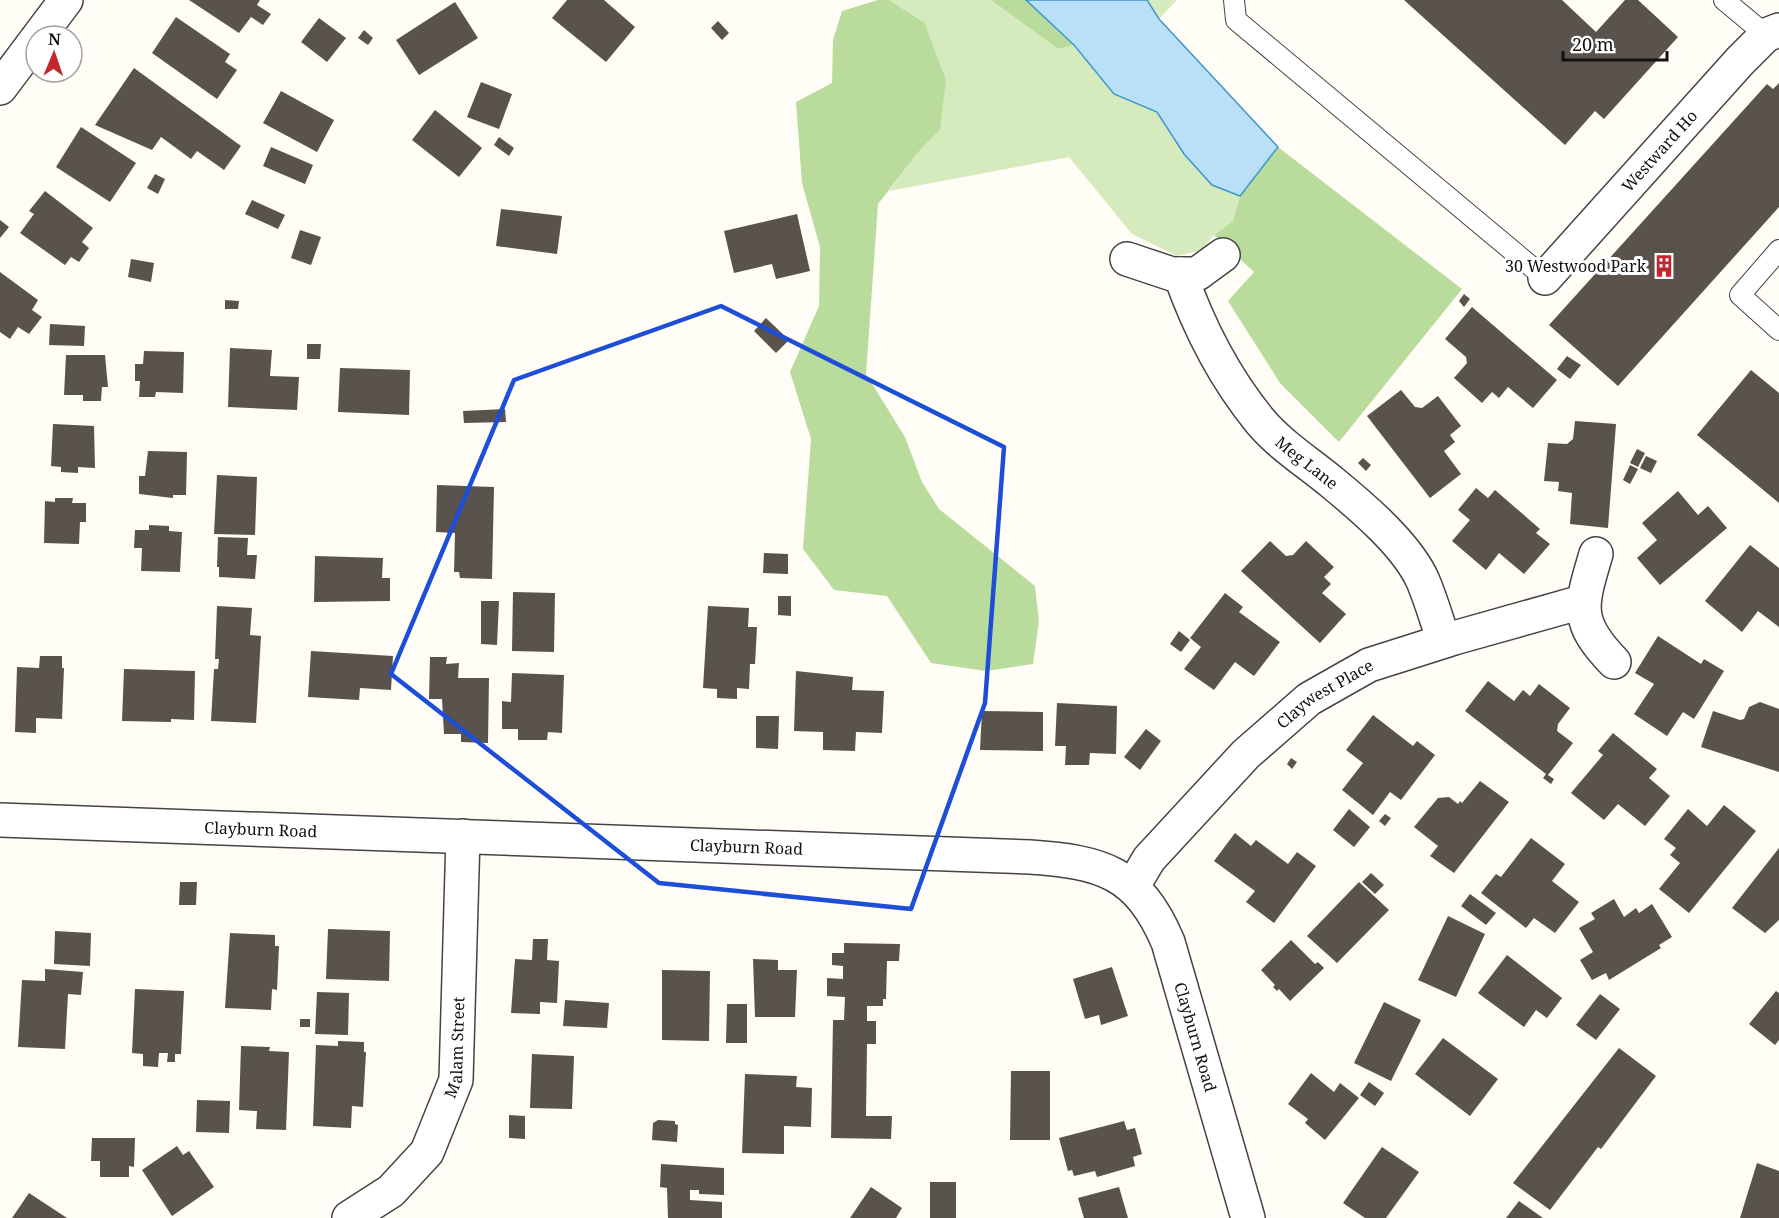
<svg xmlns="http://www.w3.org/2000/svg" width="1779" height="1218" font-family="'Noto Serif',serif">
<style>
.green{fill:#d5ebbd}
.forest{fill:#b9dc9c}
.water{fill:#b9e0f7;stroke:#3f96cf;stroke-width:1.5}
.building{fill:#5a524d}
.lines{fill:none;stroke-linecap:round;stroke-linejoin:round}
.service-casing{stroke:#444;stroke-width:22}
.minor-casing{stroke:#444;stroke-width:36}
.service{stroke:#fff;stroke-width:20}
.minor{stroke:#fff;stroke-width:33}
.marked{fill:none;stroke:#1d4ed8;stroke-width:4.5;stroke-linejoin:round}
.labels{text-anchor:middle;stroke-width:6;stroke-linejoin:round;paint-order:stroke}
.street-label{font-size:16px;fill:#111;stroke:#fff}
.poi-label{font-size:16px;fill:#111;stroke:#fff;text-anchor:end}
</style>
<rect width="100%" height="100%" fill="#fffdf5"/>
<g class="green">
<path d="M889,0H991L1058,49L1074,45L1114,94L1157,112L1184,154L1212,185L1240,196L1233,221L1214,235L1202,250L1177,256L1132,234L1069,157L889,191L921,149L940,130L923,21Z"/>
<path d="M1147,0H1177L1159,19Z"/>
</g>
<g class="forest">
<path d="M878,0H889L924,22L946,80L940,130L921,149L878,204L866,374L905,437L922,482L939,509L1035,586L1039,621L1033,664L986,671L931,663L887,596L834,590L803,549L811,439L790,372L819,306L820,247L802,183L796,102L832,83L833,40L842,11Z"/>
<path d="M991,0H1026L1074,45L1058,49Z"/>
<path d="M1278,147L1462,289L1339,442L1280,383L1228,301L1254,272L1214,235L1233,221L1240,196Z"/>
</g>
<path class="water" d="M1026,0H1147L1159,19L1278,147L1240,196L1212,185L1184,154L1157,112L1114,94L1074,45Z"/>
<g class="building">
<path d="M189,0H260L257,5L271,14L263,25L251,17L239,33Z"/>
<path d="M567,0H604L635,27L606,62L552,18Z"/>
<path d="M1404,0H1562L1596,32L1625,0H1638L1678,37L1604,119L1595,111L1565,145Z"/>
<path d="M455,2L478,38L419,75L396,40Z"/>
<path d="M176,17L230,54L225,62L237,70L217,99L152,53Z"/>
<path d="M319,18L346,38L327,62L301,42Z"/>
<path d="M718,21L729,33L722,40L711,28Z"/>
<path d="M364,30L373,38L368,45L358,38Z"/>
<path d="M134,68L241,146L224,170L197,151L191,159L161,137L152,150L95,125Z"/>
<path d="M481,82L512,94L499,129L467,117Z"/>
<path d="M1779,83V207L1618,386L1549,325L1767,84L1773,89Z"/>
<path d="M281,91L334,120L317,152L263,123Z"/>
<path d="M435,110L482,148L459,177L412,140Z"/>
<path d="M81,127L136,163L110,202L56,167Z"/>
<path d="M499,137L514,148L509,156L494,145Z"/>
<path d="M271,147L313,165L305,184L263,166Z"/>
<path d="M155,174L165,179L158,194L147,188Z"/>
<path d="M45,191L93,228L82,242L89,248L79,262L71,257L65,265L20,233L34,214L29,211Z"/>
<path d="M252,200L285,215L278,229L245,214Z"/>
<path d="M501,209L562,216L557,254L496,246Z"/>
<path d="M797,214L810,271L776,279L772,264L734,273L724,231Z"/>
<path d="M0,220L9,227L0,238Z"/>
<path d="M300,230L321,237L311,265L291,258Z"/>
<path d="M131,259L154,263L151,282L128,277Z"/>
<path d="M0,272L38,300L32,310L42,317L29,334L18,327L10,339L0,332Z"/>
<path d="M1464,294L1470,299L1464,307L1459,301Z"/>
<path d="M225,300L239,301L238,309H225Z"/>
<path d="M1472,307L1557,380L1533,408L1508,387L1499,398L1492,392L1482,403L1454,378L1467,363L1466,357L1445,339Z"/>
<path d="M766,318L789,340L776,353L754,331Z"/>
<path d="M50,324L85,326L84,346L49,345Z"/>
<path d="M307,344H321L320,359H307Z"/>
<path d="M230,348L272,350L270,376L299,377L297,410L228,407Z"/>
<path d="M144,351L184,352L183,393L156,392L155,397H139L140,381H135V364H143Z"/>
<path d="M66,355H105L108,387H102L101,401H83V395H64Z"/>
<path d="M1567,356L1581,365L1570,379L1557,369Z"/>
<path d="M340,368L410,370L409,415L338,412Z"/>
<path d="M1751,370L1779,393V503L1697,435Z"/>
<path d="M1401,390L1415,407L1422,408L1438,396L1461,426L1450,435L1455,442L1444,451L1461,474L1430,498L1367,416Z"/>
<path d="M505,409L506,422L464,423L463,411Z"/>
<path d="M1575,421L1616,424L1608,528L1570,524L1572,493L1558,491L1559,482L1544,481L1548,443L1567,444L1573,439Z"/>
<path d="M53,424L94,426L95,468L78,467V473L61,472V467L51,466Z"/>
<path d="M1637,449L1645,453L1638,467L1630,463Z"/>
<path d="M148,451L187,452L186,495H173V498L139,494V476H145Z"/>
<path d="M1646,456L1657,461L1651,473L1640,468Z"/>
<path d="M1363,458L1371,465L1366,471L1358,463Z"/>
<path d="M1630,465L1638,469L1630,484L1623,480Z"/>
<path d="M217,475L257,477L255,535L214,534Z"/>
<path d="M437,485L494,487L492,579L460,578L459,572H454L455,533L436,532Z"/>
<path d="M1476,488L1488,498L1495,490L1540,529L1536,533L1550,544L1524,574L1499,553L1486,570L1452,541L1470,520L1458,510Z"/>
<path d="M1678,491L1698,515L1708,506L1727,528L1660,585L1637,558L1657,540L1642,523Z"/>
<path d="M55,498H73L72,503H86V522H80L79,544L44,543L45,501L55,502Z"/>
<path d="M149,525L169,526V531L182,532L180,572L141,571L142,548H134L135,530H149Z"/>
<path d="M218,537L248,538L247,555H257L255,579L219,577V567H217Z"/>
<path d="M1270,541L1286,556L1293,555L1306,541L1334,567L1324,577L1331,584L1322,593L1346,614L1320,643L1241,571Z"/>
<path d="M1750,545L1779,568V627L1758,611L1742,632L1705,601Z"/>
<path d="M764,553L788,554V574L763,573Z"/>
<path d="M315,556L383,558L382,578H390V601L314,602Z"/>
<path d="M513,592L555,593L554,652L512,651Z"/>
<path d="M1225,593L1243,607L1239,612L1280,642L1254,676L1235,662L1214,690L1184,669L1201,647L1190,638Z"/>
<path d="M778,596H791V616L778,615Z"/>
<path d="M481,601H499L497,645L481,644Z"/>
<path d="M217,606L252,608L250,635L261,636L256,723L211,721L214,669H218L219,659H215Z"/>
<path d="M708,606L749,608L748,627H757L755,664H750L749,689L737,688V699L717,698V689L703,688Z"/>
<path d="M1179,631L1190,640L1181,652L1170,644Z"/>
<path d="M1658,636L1701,664L1704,659L1724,671L1694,719L1683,712L1667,736L1634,714L1654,684L1635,673Z"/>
<path d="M311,651L393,656L391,690L360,688L359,700L308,697Z"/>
<path d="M40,656H62V668H64L62,719L36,718V733L15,732L17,667L39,668Z"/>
<path d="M430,657H447L446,664L459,663L458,678H489L488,743L461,742V734H444L442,699H429Z"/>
<path d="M124,669L195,671L194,720L171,719V722L122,721Z"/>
<path d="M796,671L853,677L852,690L884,691L882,733L856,732L855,751L823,750V732L794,731Z"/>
<path d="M512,673L564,675L562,733L548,732L547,740H518V729H502V701L511,702Z"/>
<path d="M1488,681L1514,701L1523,690L1530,696L1539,684L1570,708L1558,724L1557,731L1573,743L1548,775L1554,779L1551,784L1543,778L1546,774L1465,711Z"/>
<path d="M1760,702L1779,709V772L1701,747L1713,711L1740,720L1744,719L1749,707Z"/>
<path d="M1057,703L1117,706L1116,754L1090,753L1089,765H1065L1066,746H1055Z"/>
<path d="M982,711L1043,712V751L980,750Z"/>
<path d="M1373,715L1413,746L1417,741L1435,755L1401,800L1390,792L1373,815L1342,790L1363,763L1346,750Z"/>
<path d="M756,716H779L778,749L756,748Z"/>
<path d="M1146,729L1161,741L1140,770L1124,757Z"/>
<path d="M1613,733L1657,769L1649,778L1670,796L1645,826L1618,804L1604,820L1571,793L1603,755L1598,751Z"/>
<path d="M1291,758L1297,762L1292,769L1287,764Z"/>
<path d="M1480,781L1509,802L1454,873L1430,856L1438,846L1414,827L1438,798L1449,797L1458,804L1460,801L1462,803Z"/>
<path d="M1724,805L1756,831L1689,913L1659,889L1680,863L1670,855L1676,848L1664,839L1688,809L1707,826Z"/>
<path d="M1349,809L1370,827L1354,847L1333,830Z"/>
<path d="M1385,814L1391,818L1385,826L1379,821Z"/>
<path d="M1235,833L1251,846L1256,840L1288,864L1297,852L1316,866L1274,923L1246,902L1255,891L1214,861Z"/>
<path d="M1531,838L1565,864L1552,881L1579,902L1555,933L1534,918L1526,928L1481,893L1496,874L1501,877Z"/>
<path d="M1779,848V920L1765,933L1732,908Z"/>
<path d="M1371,873L1384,885L1375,894L1362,882Z"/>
<path d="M180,882H197L196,905H179Z"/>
<path d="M1359,882L1389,910L1337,963L1307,936Z"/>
<path d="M1470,894L1496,913L1486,925L1461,906Z"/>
<path d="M1614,899L1624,917L1636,908L1639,913L1652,904L1672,937L1659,945L1661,948L1609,980L1606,973L1592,980L1580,960L1593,952L1579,928L1595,919L1591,913Z"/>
<path d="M1448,916L1485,934L1456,997L1418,980Z"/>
<path d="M328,929L390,931L389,981L326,979Z"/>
<path d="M55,931L91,933L90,966L54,964Z"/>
<path d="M230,933L275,935V946H279L277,990L272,989L271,1010L225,1008Z"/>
<path d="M533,939H548L547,960L559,961L557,1003L540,1002V1014L511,1013L515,959L532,960Z"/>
<path d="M1291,940L1315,964L1318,962L1324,968L1290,1001L1279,989L1277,991L1273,987L1275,985L1261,970Z"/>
<path d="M844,943L900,944L899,961H887L886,999H883V1006H867V1021H876V1044H867L866,1116H892L891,1139L831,1138L833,1020H844L845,997L827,996V978L843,979V966L832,965V953H844Z"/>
<path d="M1507,955L1562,998L1547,1018L1536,1010L1524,1027L1478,993Z"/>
<path d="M753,959L778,960V970H797L795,1017H755Z"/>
<path d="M1112,967L1128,1016L1101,1025L1099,1015L1085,1019L1073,979Z"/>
<path d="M45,969L83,972L81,995L68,994L65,1049L18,1047L22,980L45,981Z"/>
<path d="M662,970L710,971L709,1041L662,1040Z"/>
<path d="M135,989L184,991L181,1054H175V1062H167L168,1053H159L158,1067L143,1066V1054L132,1053Z"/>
<path d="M1776,991L1779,993V1040L1775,1045L1749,1024Z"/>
<path d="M317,992L349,993L348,1035L315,1034Z"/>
<path d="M1600,994L1620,1009L1596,1040L1576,1025Z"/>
<path d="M565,1000L609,1003L607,1028L563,1026Z"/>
<path d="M1384,1002L1421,1020L1391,1081L1354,1063Z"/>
<path d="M727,1004H747V1043H726Z"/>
<rect x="300" y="1019" width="10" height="8"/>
<path d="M1443,1038L1498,1079L1470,1116L1415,1074Z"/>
<path d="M338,1041L364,1042V1052H366L363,1107L352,1106L351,1128L313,1126L316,1045L338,1046Z"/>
<path d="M241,1046L270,1047L269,1051L289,1052L286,1130L256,1129L257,1111L239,1110Z"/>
<path d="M1619,1048L1656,1076L1601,1149L1598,1147L1550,1210L1513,1183Z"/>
<path d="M532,1054L574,1056L572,1109L530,1108Z"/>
<path d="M1011,1071H1050V1140H1010Z"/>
<path d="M1311,1073L1334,1092L1340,1083L1359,1098L1325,1140L1305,1123L1308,1119L1288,1104Z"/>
<path d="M745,1074L797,1076L796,1087L812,1088L811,1127L784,1126V1154L742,1153Z"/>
<path d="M1369,1082L1384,1093L1375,1106L1360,1095Z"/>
<path d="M197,1100L230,1101L229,1133L196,1132Z"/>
<path d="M509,1115L525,1116V1139L509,1138Z"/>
<path d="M658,1120L675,1121V1124L678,1125L677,1142L652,1140L653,1123Z"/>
<path d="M1124,1121L1127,1130L1135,1128L1142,1154L1133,1157L1135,1166L1097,1177L1095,1171L1074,1176L1072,1170L1068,1171L1059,1138Z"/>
<path d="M92,1138H135L134,1167L129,1166V1177H100V1161H91Z"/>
<path d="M177,1146L183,1155L189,1151L214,1187L172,1216L142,1170Z"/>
<path d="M1382,1147L1419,1172L1386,1218H1365L1343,1203Z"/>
<path d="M1757,1163L1779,1171V1218H1740Z"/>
<path d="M661,1164L724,1168V1195L699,1194V1190H690V1200L722,1202V1218H668L667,1188L660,1187Z"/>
<rect x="930" y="1182" width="26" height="36"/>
<path d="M871,1187L902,1208L896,1218H850Z"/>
<path d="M1119,1187L1128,1218H1084L1078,1198Z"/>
<path d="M29,1193L67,1218H12Z"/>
<path d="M1519,1201L1543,1218H1506Z"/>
</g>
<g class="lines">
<g class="service-casing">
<g id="service">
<path d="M1234,0L1236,20L1545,278"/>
<path d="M1724,0L1766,35"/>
<path d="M1779,250L1740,295L1779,330"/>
</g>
</g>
<g class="minor-casing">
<g id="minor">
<path d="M39,36L66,0"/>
<path d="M0,88L36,40"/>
<path d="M1127,259L1172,274H1197L1223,255"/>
<path id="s1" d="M1180,274C1199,328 1224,377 1260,421C1281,446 1309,463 1334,484C1363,508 1407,545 1423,581C1431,600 1437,621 1444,641"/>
<path id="s2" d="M1545,278L1740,61L1766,35L1779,30"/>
<path d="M1596,554C1581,605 1574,621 1614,662"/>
<path id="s3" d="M0,820L1030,857C1102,862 1138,872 1168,942L1248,1218"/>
<path id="s4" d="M1133,886L1149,859L1246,754L1309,699L1369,665L1454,638L1582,602"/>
<path id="s5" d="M349,1218L391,1191L427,1152L456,1080L463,836"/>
</g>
</g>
<use href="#service" class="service"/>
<use href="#minor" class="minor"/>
</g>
<path class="marked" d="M721,306L1004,447L985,703L911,909L659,883L391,674L514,380Z"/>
<defs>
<g id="building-bare" transform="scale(1.8)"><path d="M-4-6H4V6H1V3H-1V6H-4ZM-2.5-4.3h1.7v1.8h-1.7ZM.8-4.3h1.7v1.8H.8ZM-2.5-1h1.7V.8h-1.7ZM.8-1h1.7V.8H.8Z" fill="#c4262e" stroke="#fff" stroke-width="2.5" paint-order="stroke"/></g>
</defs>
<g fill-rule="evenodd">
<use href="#building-bare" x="1664" y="266"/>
</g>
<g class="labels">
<g class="street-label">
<text dy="6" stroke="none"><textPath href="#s2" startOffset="171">Westward Ho</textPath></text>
<text dy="6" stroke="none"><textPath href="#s1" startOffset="231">Meg Lane</textPath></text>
<text dy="6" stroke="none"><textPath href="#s4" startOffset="274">Claywest Place</textPath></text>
<text dy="6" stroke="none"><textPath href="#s3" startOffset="261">Clayburn Road</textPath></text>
<text dy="6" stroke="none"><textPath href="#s3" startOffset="747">Clayburn Road</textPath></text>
<text dy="6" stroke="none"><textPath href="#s3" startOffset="1304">Clayburn Road</textPath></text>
<text dy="6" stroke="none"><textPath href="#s5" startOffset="213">Malam Street</textPath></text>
</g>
<g class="poi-label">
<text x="1646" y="272">30 Westwood Park</text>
</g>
</g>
<g transform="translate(54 54) rotate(2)"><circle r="28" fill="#ffffff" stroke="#a0a0a0" stroke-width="1.5"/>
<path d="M0-4.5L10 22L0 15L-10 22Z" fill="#c4262e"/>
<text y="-9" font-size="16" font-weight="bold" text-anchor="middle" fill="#111111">N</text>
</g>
<path d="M1563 51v9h104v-9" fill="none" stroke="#111111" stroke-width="3"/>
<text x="1572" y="51" font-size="18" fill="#111111" stroke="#ffffff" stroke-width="4.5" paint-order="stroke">20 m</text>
</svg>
